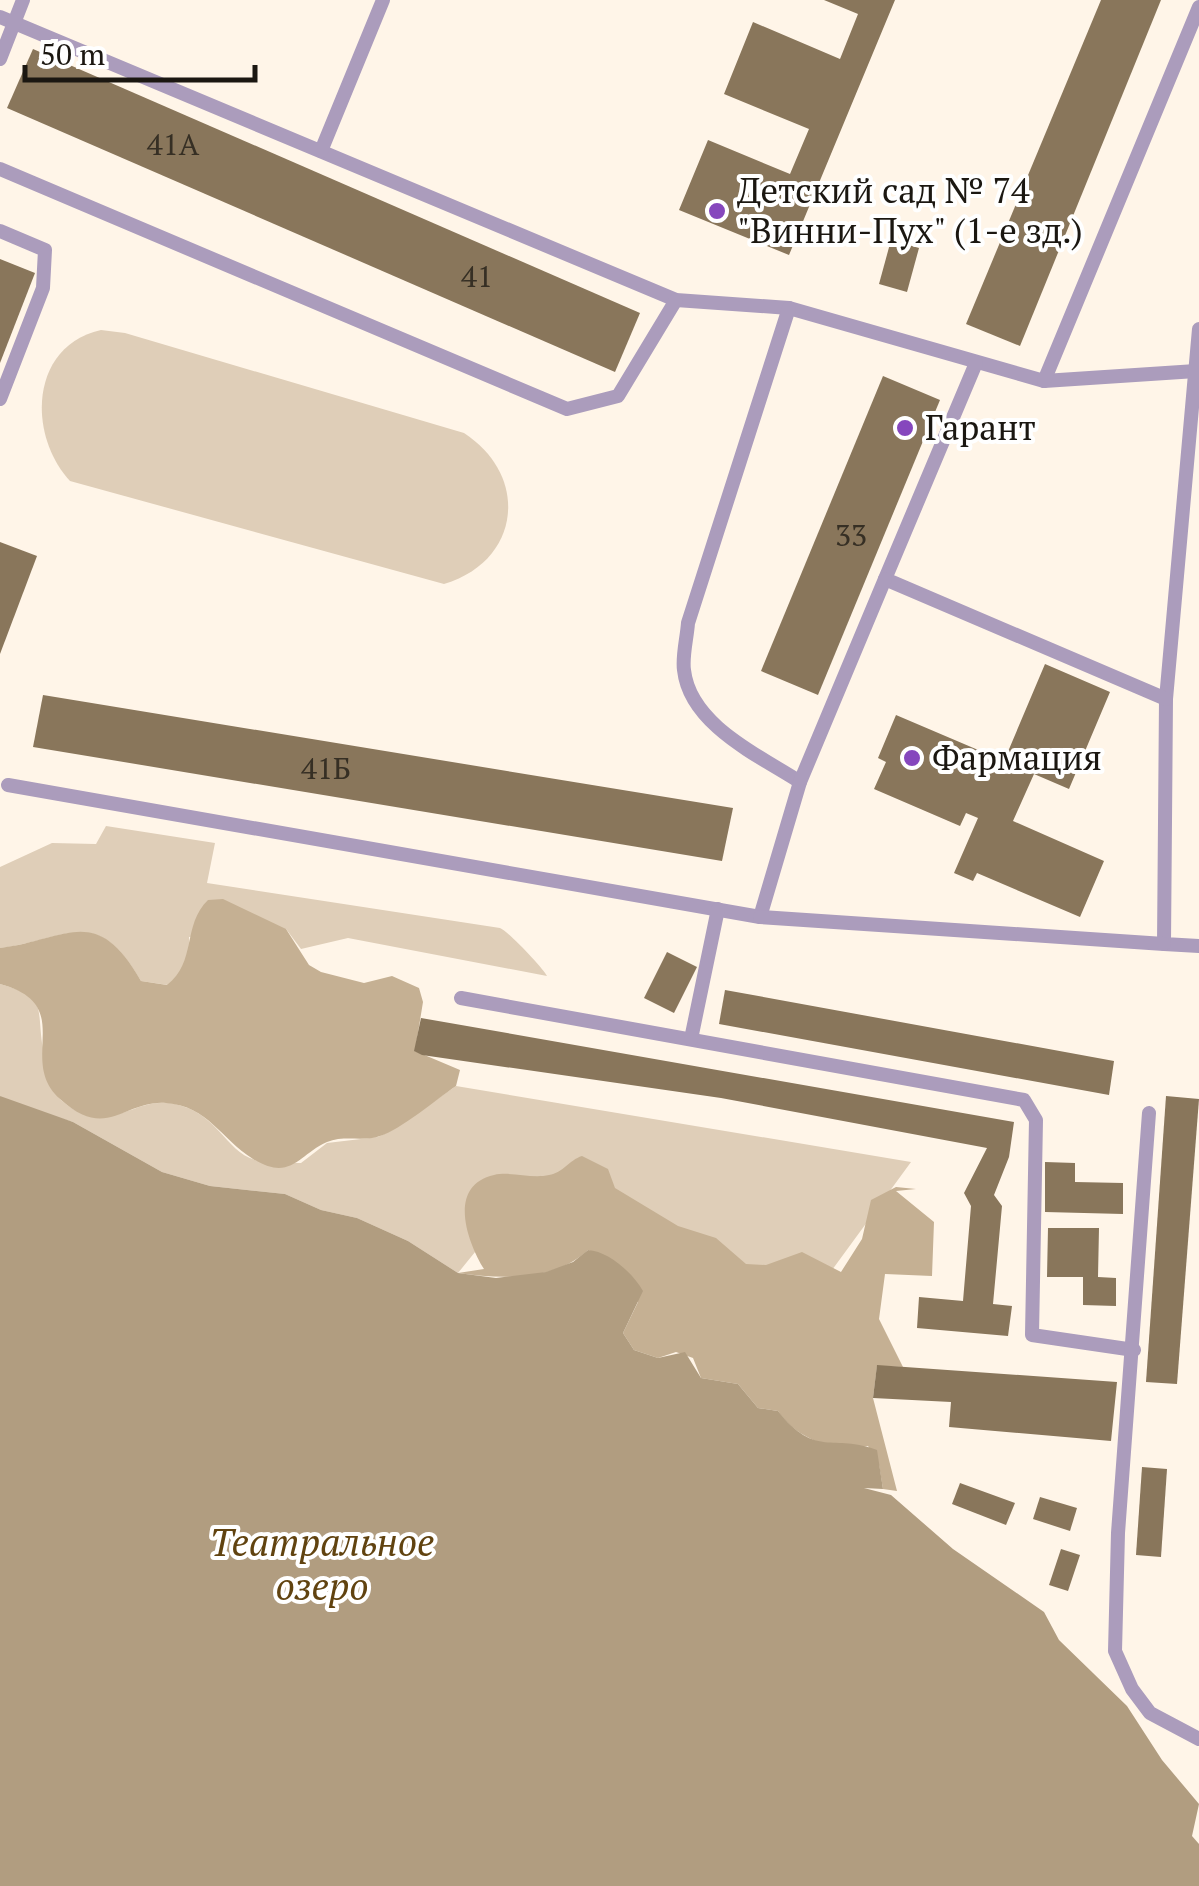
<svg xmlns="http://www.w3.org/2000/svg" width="1199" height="1886" font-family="'PT Serif',serif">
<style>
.green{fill:#dfceb8}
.forest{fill:#c5b093}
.water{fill:#b19d80}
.building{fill:#89765b}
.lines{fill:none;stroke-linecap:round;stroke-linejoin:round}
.lane{stroke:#ab9cbc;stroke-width:14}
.poi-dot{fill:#8647bd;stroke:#fff;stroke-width:4}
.labels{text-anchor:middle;stroke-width:8;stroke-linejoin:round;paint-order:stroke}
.number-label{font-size:30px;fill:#362f24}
.poi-label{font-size:35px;fill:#1b1711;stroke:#fff;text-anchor:start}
.water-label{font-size:38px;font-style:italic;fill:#614310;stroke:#fff}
</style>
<rect width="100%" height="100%" fill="#fff5e8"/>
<g class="green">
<path d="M101,330L125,333L464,433C530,476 521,561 444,584L70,481C27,434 30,346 101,330Z"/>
<path d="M106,826L215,843L207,883L500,928C508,931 544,969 547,976L348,938L301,949L286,929L189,937C190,956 183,973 168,985L141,981C96,903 67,940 0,948V867L52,843L96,844Z"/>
<path d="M0,984C46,997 37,1005 42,1043C44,1055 49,1068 52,1080C54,1088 55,1094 61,1100C108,1141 131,1095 175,1104C219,1114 224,1150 255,1160C268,1164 287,1162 301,1163L327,1143L378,1137L392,1130L456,1086L911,1162L786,1333L514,1204L458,1273L408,1241L357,1218L321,1210L285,1194L210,1186L162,1172L73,1122L6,1102L0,1096Z"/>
</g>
<g class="forest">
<path d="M223,899L286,929L309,965L321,972L364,983L392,976L419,988L423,1002L415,1051L460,1070L456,1086C435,1100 402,1129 380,1136C364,1142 344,1135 327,1142C298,1155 291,1182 253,1159C221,1139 208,1106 166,1103C124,1100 107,1142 60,1099C16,1060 78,1005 0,984V948C67,940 96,902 141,981L167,985C197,962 182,925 208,900Z"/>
<path d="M582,1156L608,1169L615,1188L678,1226L716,1238L746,1264L766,1265L802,1252L841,1272L862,1239L871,1200L896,1187L916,1189L896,1191L934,1222L932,1276L885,1274L879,1319L903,1367L877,1366L873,1398L897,1491L883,1489L879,1465L868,1446C833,1452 798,1440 778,1411L758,1408L738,1384L701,1378L693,1358L676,1352L658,1358L634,1350L623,1333L638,1302C626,1274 618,1260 588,1250C554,1282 501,1279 458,1273L484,1269C468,1243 446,1186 494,1175C511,1171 531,1179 549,1175C563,1173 569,1160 582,1156Z"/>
</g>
<path class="water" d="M0,1096L73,1122L162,1172L210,1186L285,1194L321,1210L357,1218L408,1241L458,1273L496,1278L546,1272L573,1262L588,1250C608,1251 633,1273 643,1291L623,1333L634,1350L658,1358L685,1352L701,1378L738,1384L758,1408L778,1411C816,1459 833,1433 877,1450L883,1489L864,1488L891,1495L953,1549L1044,1612L1059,1640L1127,1706L1162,1760L1199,1804L1192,1836L1199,1844V1886H0Z"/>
<g class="building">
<path d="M824,0H895L789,255L679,210L708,140L790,174L809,129L724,94L753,22L840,59L858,14Z"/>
<path d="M1101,0H1161L1020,346L966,324Z"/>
<path d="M33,49L640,313L615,372L7,108Z"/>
<path d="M891,240L919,248L907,292L879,284Z"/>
<path d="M0,259L35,273L0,363Z"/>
<path d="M883,376L940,400L818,695L761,671Z"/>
<path d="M0,542L37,556L0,654Z"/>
<path d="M1045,664L1110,692L1069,789L1034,774L1013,821L1104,861L1080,917L977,873L973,881L954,873L978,818L966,813L960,826L874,789L886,762L878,758L896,715L1004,761Z"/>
<path d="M43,695L733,808L722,861L33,747Z"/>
<path d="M667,952L697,967L674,1013L644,998Z"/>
<path d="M725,990L1114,1061L1109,1095L719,1024Z"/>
<path d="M421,1018L1014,1122L1009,1157L994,1195L1002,1206L993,1304L1012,1306L1008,1336L917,1328L919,1297L963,1301L971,1206L964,1193L987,1148L721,1098L422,1055L414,1051Z"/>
<path d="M1166,1096L1199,1099L1177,1384L1146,1382Z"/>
<path d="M1045,1162L1075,1163V1182L1123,1183V1214L1045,1212Z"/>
<path d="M1048,1228H1099L1098,1277L1116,1278V1306L1083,1305V1277H1047Z"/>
<path d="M877,1365L1117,1382L1111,1441L949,1427L951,1402L873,1398Z"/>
<path d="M1142,1467L1167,1469L1161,1557L1136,1555Z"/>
<path d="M960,1483L1015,1503L1006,1525L952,1504Z"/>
<path d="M1040,1497L1077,1508L1070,1531L1033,1519Z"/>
<path d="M1061,1549L1080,1555L1068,1591L1049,1585Z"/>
</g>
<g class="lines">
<g class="lane">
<path d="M0,17L676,300L789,308L1044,381L1196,371"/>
<path d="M0,59L23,0"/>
<path d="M321,151L383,0"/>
<path d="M0,169L567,409L618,396L676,300"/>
<path d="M0,231L45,250L43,288L0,399"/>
<path d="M789,308L688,623C687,638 682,656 684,670C690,725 760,756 800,782"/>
<path d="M1199,329L1166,699L1164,944L1199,946"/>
<path d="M976,363L885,579L1166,699"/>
<path d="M1044,381L1199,7"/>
<path d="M8,785L760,917L800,782L885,579"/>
<path d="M760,917L1164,944"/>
<path d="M461,998L1024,1100L1036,1120L1032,1335L1134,1350"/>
<path d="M691,1039L718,909"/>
<path d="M1149,1113L1118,1533L1115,1651L1132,1689L1150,1713L1199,1739"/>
</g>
</g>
<g class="poi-dot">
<circle cx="717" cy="211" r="10"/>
<circle cx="905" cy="428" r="10"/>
<circle cx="912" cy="758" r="10"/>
</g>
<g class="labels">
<g class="number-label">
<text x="173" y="155">41А</text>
<text x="477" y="287">41</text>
<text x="851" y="546">33</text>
<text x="326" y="779">41Б</text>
</g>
<g class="poi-label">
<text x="737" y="203">Детский сад № 74<tspan x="737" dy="40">"Винни-Пух" (1-е зд.)</tspan></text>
<text x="925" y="440">Гарант</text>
<text x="932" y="770">Фармация</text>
</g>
<g class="water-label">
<text x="322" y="1556">Театральное<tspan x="322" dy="44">озеро</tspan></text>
</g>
</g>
<path d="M25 65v15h230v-15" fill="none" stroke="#1b1711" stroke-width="5"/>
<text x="40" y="65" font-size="30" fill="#1b1711" stroke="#ffffff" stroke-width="8" paint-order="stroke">50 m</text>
</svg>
